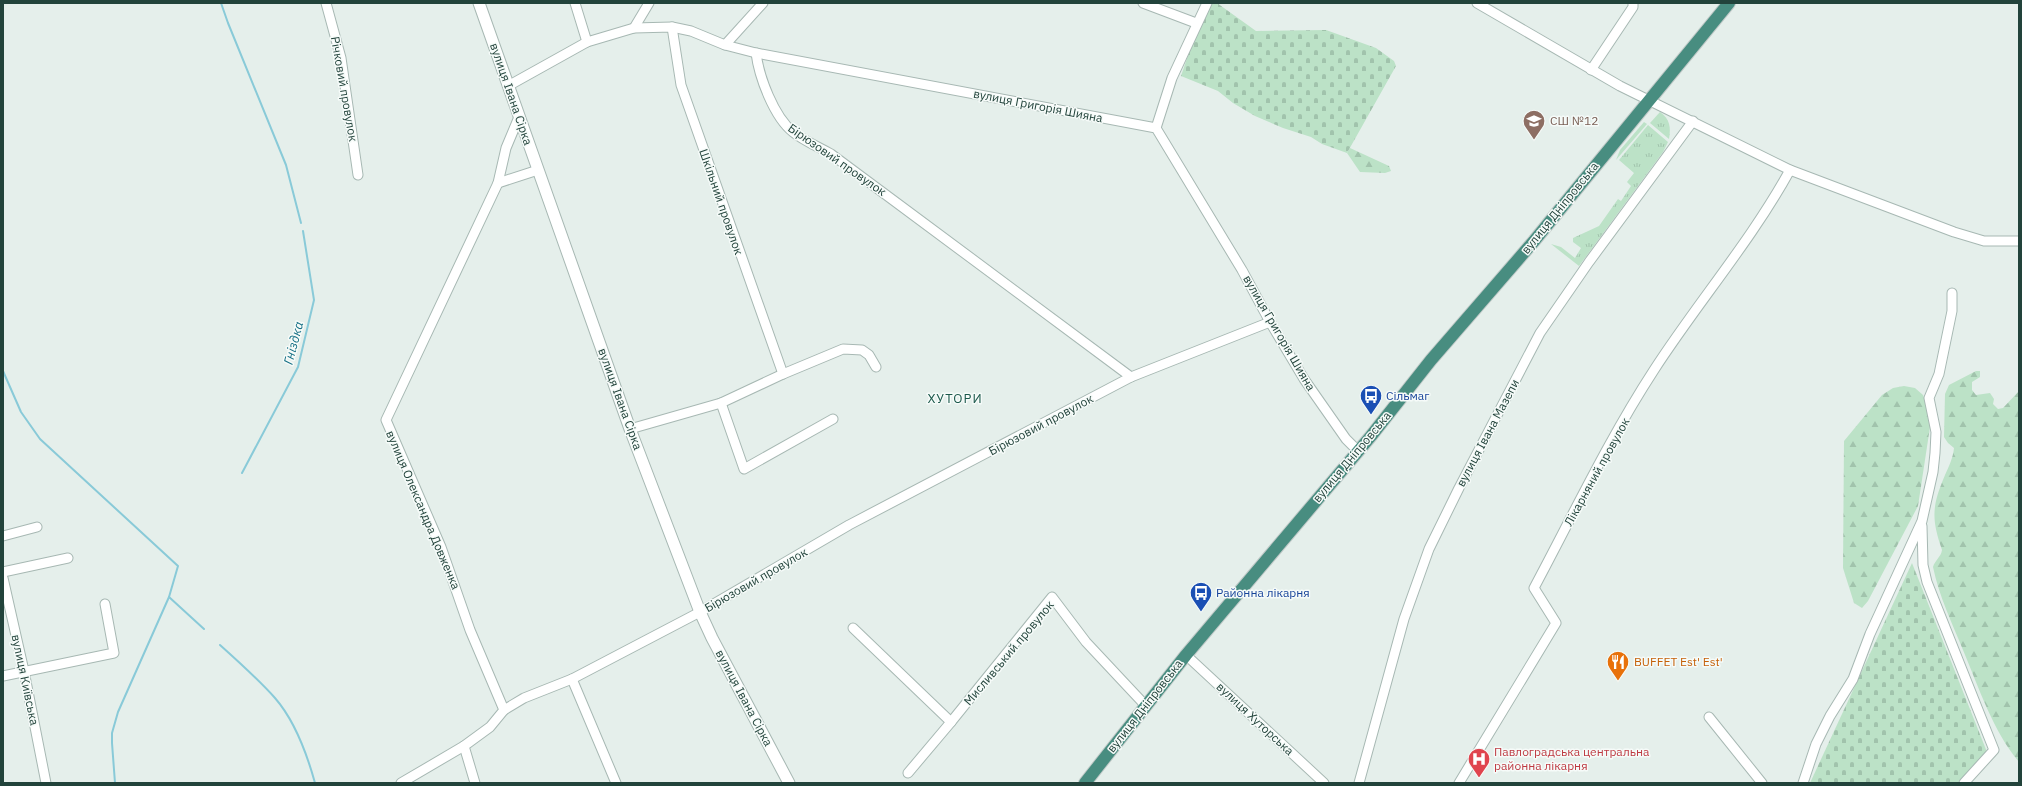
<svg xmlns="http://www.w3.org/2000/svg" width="2022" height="786" font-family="'IBM Plex Sans',sans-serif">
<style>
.grass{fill:url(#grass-tufts)}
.forest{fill:url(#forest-firs)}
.cemetery{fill:url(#cemetery-stones)}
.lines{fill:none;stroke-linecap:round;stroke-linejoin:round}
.stream{stroke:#89cad8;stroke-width:2}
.minor-casing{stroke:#a7b8b3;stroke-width:11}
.tertiary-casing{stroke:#a7b8b3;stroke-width:13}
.trunk-casing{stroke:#c1cac8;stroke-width:14}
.minor{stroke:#fff;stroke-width:9}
.tertiary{stroke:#fff;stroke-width:11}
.trunk{stroke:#488d80;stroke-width:12}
.labels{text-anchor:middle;stroke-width:3;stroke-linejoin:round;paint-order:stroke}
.street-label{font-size:12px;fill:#22433b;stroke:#f6fbf9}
.education-label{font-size:12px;fill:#785e54;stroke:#f6fbf9;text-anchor:start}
.transit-label{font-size:12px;fill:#164399;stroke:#f6fbf9;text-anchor:start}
.food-label{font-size:12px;fill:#c56008;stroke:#f6fbf9;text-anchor:start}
.health-label{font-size:12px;fill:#be3a42;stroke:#f6fbf9;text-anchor:start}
.water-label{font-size:13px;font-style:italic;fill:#167085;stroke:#f6fbf9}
.neighbourhood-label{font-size:13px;letter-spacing:1px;fill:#1b584b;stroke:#f6fbf9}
</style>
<defs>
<pattern id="grass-tufts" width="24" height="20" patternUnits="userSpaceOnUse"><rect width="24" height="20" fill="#bce2c7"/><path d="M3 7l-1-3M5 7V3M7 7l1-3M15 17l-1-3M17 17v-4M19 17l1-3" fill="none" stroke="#a1c3ac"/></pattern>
<pattern id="forest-firs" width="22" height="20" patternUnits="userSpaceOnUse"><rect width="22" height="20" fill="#bce2c7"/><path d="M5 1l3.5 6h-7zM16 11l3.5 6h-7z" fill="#a1c3ac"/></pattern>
<pattern id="cemetery-stones" width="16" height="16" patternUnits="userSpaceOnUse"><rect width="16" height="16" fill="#bce2c7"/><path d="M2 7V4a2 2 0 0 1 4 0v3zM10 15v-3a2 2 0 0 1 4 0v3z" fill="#a1c3ac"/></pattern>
</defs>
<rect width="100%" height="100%" fill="#e5efeb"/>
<g class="grass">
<path d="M1660,112C1670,119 1671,127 1669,139L1650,123Z"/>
<path d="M1644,122L1647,124L1616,160L1620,150Z"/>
<path d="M1648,125L1668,142L1663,152L1579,266L1551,244L1561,247L1575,258L1581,248L1573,242V238L1599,226L1618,199L1621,201L1631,186L1627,182L1634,173L1619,160Z"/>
</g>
<g class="forest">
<path d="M1350,148L1389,166L1391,171L1385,173L1360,172L1347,153Z"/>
<path d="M1976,371H1980V377L1972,382V390L1976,395L1990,393L1994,399L1993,404L1998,409L2003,408L2019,391V762C1993,731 1979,688 1963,650C1952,623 1939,596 1933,567C1935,560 1941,557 1942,550C1931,518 1932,506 1945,475C1949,466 1953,458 1954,448L1948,443L1944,437L1945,394L1949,385Z"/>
<path d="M1904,386L1915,388L1923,395L1929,410L1930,427L1918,506L1868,601L1862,608L1854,603L1843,568L1844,441L1882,395L1893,388Z"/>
</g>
<g class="cemetery">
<path d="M1211,3H1217L1256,31L1326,30L1376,48L1394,61L1396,66L1347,153L1322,144L1311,137L1283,128L1255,116L1233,103L1218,91L1181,76L1198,26Z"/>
<path d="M1912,563L1987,752L1958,783H1810Z"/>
</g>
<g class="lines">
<g class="stream">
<path d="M221,3L228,23L286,165L301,223"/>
<path d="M3,371L21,412L40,439L178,566L169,597"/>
<path d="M242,473L298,367L314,300L303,231"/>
<path d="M220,645C239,662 258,679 275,698C295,721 307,754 315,783"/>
<path d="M115,783L112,743V733L118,712L169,597L204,629"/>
</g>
<g class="minor-casing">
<g id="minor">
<path d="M326,3L341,58L358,175"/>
<path d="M575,3L587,42L634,28L672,27L691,31L725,45L756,53L1156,128L1242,270L1270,322L1304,379L1346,439L1358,451"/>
<path d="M1143,3L1196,23"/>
<path d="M1477,3L1620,86L1790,170L1954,232L1984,241H2019"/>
<path d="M672,27L681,85L783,374"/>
<path d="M634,28L649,3"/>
<path d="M725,45L763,3"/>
<path d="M1591,70L1633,7V3"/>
<path d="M508,86L587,42"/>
<path d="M1156,128L1172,78L1207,3"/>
<path d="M498,183L538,170"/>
<path d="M1131,377L1270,322"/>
<path d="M721,403L744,469L833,419"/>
<path d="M630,429L721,403L783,374L843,349L862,350L869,355L876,367"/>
<path d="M1922,526L1923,565L1927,582L1994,750L1964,783"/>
<path d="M3,536L37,527"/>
<path d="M3,572L68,558"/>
<path d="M3,578L24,671L46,783"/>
<path d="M853,628L951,722L908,773"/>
<path d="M1186,655L1324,783"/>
<path d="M3,676L114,653L105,604"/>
<path d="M572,679L616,783"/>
<path d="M504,710L524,698L572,679L700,612L849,525L1131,377L831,154C819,147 804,141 793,132C774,117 759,77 756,53"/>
<path d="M1709,717L1762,783"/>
<path d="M951,722L1052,597L1086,642L1145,705"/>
<path d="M401,783L464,746"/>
<path d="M475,783L464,746L490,727L504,710L470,630L441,547L386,420L498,183L506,148L519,117"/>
<path d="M1359,783L1404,619L1429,549L1459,488L1540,333L1589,262L1693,121"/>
<path d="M1459,783L1556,623L1534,588C1573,515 1609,439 1654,370C1698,302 1751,241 1790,170"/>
<path d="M1803,783L1816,744L1830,716L1853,679L1870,634L1922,521L1933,472L1935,453L1936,432L1929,398L1939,374L1952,311V293"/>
</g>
</g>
<g class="tertiary-casing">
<path id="tertiary" d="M479,3L630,429L700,612L712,638L789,783"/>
</g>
<g class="trunk-casing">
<path id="trunk" d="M1085,783L1186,655L1371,436L1431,360L1534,241L1729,3"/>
</g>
<use href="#minor" class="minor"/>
<use href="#tertiary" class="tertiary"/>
<use href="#trunk" class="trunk"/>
</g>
<defs>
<g id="school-pin" transform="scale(1.15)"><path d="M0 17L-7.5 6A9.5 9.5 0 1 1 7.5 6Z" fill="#8d6e63" stroke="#f6fbf9"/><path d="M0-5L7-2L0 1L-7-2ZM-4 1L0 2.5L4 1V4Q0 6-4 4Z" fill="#fff"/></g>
<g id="bus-pin" transform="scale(1.15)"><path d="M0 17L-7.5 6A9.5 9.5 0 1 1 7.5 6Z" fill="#1a4fb4" stroke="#f6fbf9"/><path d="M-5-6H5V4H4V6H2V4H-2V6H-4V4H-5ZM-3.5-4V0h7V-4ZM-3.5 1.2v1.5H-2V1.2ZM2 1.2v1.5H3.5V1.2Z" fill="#fff"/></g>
<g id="restaurant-pin" transform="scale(1.15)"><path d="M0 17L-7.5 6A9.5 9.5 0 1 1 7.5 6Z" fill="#e8710a" stroke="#f6fbf9"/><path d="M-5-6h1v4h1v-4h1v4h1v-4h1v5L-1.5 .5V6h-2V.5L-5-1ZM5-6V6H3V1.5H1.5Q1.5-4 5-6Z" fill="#fff"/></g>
<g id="hospital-pin" transform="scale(1.15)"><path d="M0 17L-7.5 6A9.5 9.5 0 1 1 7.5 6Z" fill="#e0444e" stroke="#f6fbf9"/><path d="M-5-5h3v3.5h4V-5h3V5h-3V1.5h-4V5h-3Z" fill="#fff"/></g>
</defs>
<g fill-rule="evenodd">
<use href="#school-pin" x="1534" y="121"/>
<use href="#bus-pin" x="1371" y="396"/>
<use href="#bus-pin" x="1201" y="593"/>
<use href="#restaurant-pin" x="1618" y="662"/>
<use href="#hospital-pin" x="1479" y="759"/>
</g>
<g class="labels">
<g class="street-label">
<text transform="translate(344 89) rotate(80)" y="4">Річковий провулок</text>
<text transform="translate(511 94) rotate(71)" y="4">вулиця Івана Сірка</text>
<text transform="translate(1038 106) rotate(11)" y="4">вулиця Григорія Шияна</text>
<text transform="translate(837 160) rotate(35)" y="4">Бірюзовий провулок</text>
<text transform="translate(721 202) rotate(71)" y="4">Шкільний провулок</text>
<text transform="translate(1560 208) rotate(-51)" y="4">вулиця Дніпровська</text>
<text transform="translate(1279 333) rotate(60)" y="4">вулиця Григорія Шияна</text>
<text transform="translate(620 399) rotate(70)" y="4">вулиця Івана Сірка</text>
<text transform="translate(1041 425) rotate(-28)" y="4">Бірюзовий провулок</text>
<text transform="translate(1488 433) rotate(-62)" y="4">вулиця Івана Мазепи</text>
<text transform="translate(1352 457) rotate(-50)" y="4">вулиця Дніпровська</text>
<text transform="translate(1597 472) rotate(-61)" y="4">Лікарняний провулок</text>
<text transform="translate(423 510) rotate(67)" y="4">вулиця Олександра Довженка</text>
<text transform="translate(756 580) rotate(-30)" y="4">Бірюзовий провулок</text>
<text transform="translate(1009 653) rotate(-50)" y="4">Мисливський провулок</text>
<text transform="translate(25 680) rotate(78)" y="4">вулиця Київська</text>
<text transform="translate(744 698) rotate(62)" y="4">вулиця Івана Сірка</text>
<text transform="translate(1145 706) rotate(-52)" y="4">вулиця Дніпровська</text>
<text transform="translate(1255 719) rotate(43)" y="4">вулиця Хуторська</text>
</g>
<g class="education-label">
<text x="1550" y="125">СШ №12</text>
</g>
<g class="transit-label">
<text x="1386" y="400">Сільмаг</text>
<text x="1216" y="597">Районна лікарня</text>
</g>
<g class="food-label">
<text x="1634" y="666">BUFFET Est' Est'</text>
</g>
<g class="health-label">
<text x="1494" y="756">Павлоградська центральна<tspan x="1494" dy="14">районна лікарня</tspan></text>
</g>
<g class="water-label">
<text transform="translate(293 343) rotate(-75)" y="5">Гніздка</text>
</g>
<g class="neighbourhood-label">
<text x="955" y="403">ХУТОРИ</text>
</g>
</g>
<rect width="2022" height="786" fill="none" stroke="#22433b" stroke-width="8"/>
</svg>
